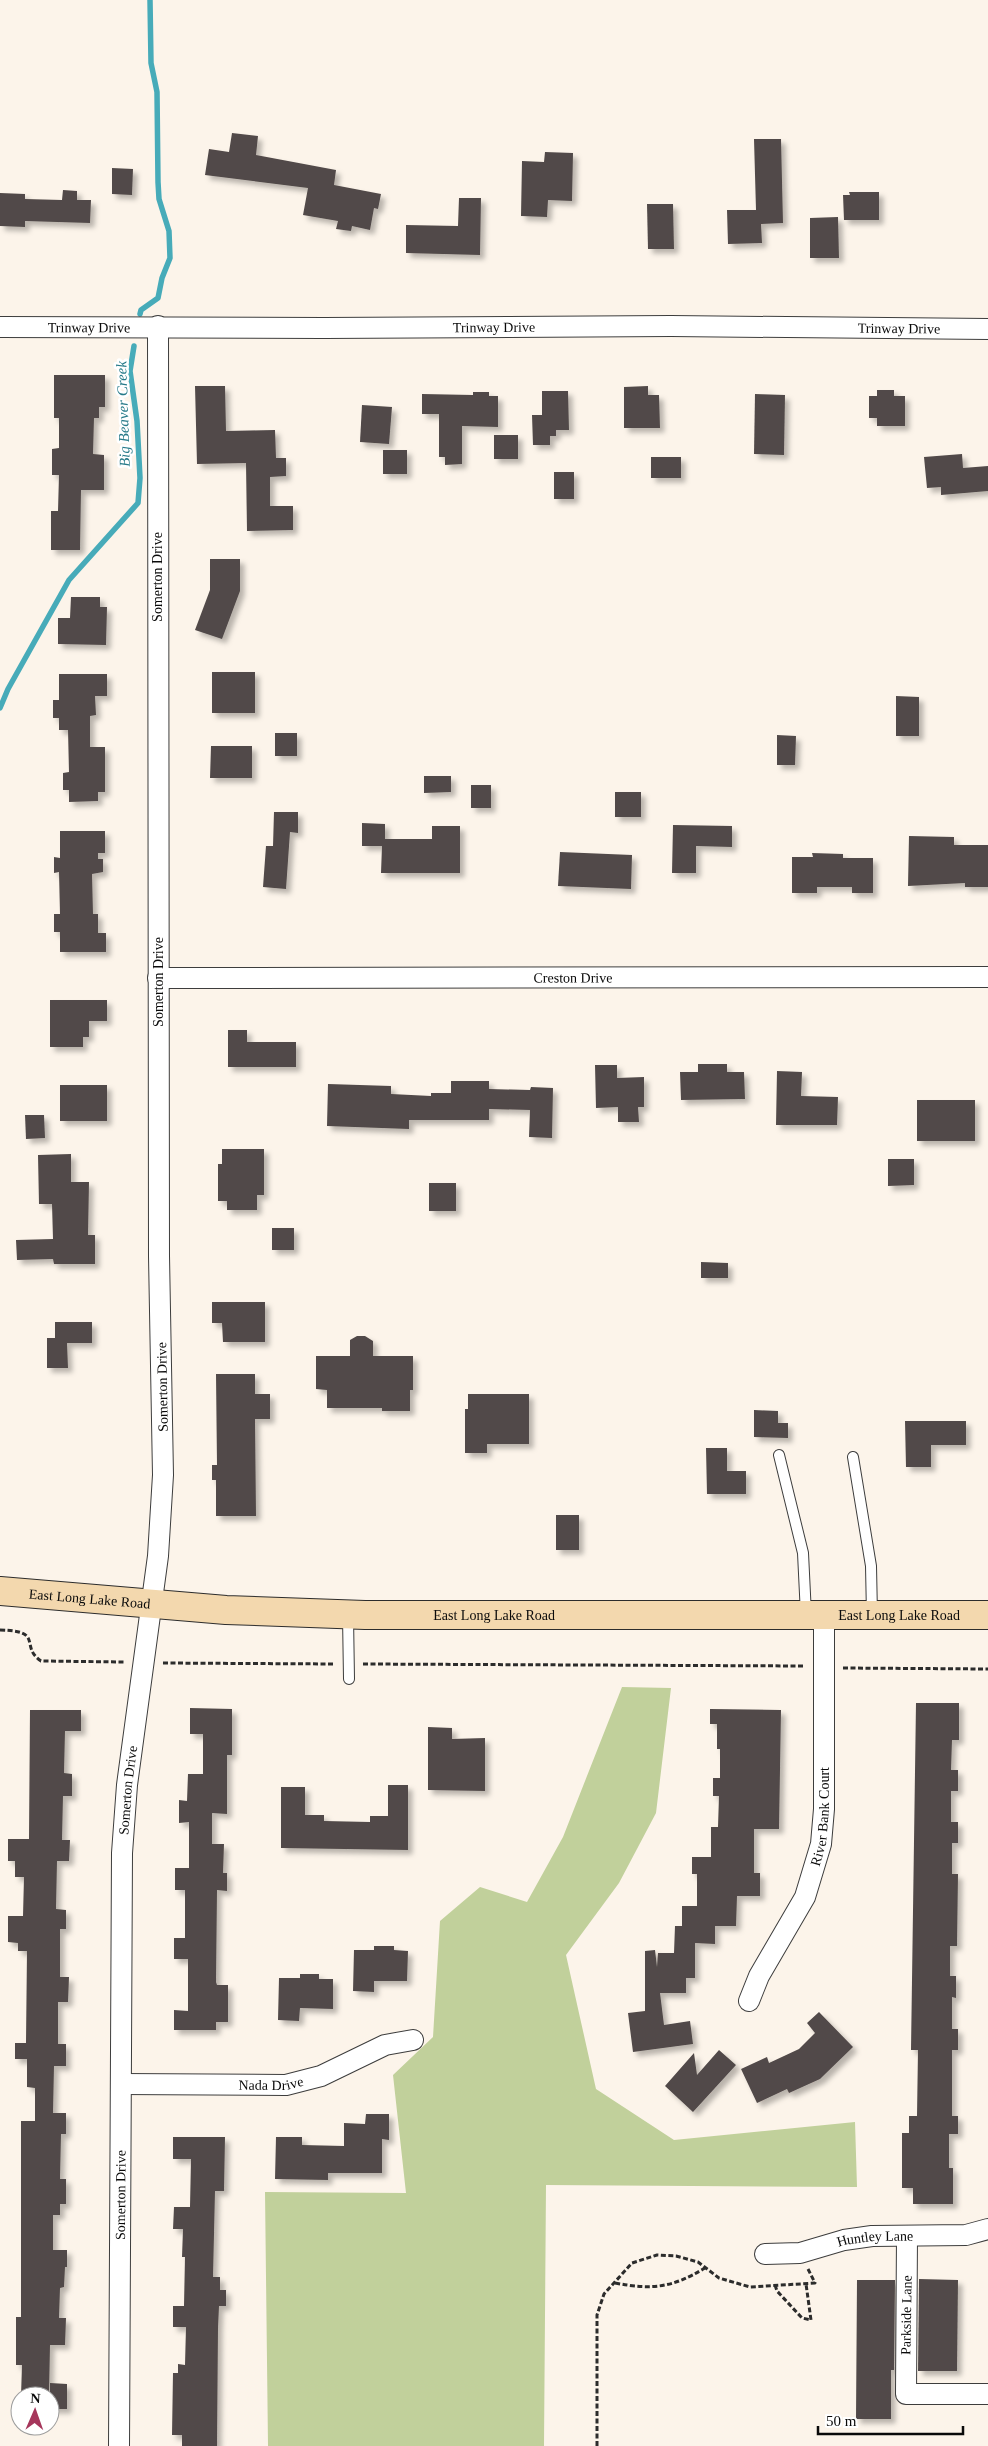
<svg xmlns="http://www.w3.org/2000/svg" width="988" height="2446" font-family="'Times New Roman',serif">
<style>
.forest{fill:#c1d09b}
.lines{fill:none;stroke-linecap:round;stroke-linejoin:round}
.stream{stroke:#47abb9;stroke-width:5.5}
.building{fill:#514948;filter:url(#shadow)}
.lane-casing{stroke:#3d3d3d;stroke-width:12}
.street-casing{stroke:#3d3d3d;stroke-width:22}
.secondary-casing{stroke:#2c2c2c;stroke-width:30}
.path{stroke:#2c2c2c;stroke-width:3;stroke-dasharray:5 2.5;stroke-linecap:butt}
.lane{stroke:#fff;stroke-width:10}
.street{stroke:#fff;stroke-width:20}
.secondary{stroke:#f3d8ae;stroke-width:28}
.labels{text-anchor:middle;stroke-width:5;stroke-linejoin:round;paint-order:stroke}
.street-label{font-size:14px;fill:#0a0a0a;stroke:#fff}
.water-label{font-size:15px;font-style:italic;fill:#267a89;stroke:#fff}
</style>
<defs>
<filter id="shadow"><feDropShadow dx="4.5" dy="4.5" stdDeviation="2.5" flood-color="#0004"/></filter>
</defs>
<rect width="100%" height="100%" fill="#fcf4ea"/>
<path class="forest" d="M622,1687L671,1688L656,1813L619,1883L566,1955L596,2089L674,2140L855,2122L857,2187L546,2185L544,2446H268L265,2192L406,2193L393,2075L433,2037L440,1921L480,1887L527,1902L563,1837Z"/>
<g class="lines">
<g class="stream">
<path d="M140,314L141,310L158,298L162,278L170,258L169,231L159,199L158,182L157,92L151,63L150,0"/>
<path d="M0,708L8,689L69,580L138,503L140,478L137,421L130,371L134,346"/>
</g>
</g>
<g class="building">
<path d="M232,133L258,136L256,155L336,170L334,185L381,194L378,209L374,208L370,230L352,226L351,231L336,229L338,221L303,215L308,188L205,175L209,149L229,152Z"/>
<path d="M754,139H781L783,223L761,224L762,243L728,244L727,210H756Z"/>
<path d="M545,152L573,153L572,201L548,200L547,217L521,216L522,161L544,162Z"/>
<path d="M112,168L133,169L132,195L112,194Z"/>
<path d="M63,190L77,191V200H91L90,223L25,221V227L0,226V193L25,194V199L62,200Z"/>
<path d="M849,192H879V220H844L843,195H850Z"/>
<path d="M459,198H481L480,255L406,253V225L458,226Z"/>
<path d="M647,204H673L674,249H648Z"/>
<path d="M838,217L839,258H810V218Z"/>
<path d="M54,375H105V407H99V418H94L93,454L104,455V490H81L80,550H51V511H58L59,475H52V449L59,448V418H54Z"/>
<path d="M195,386H225L226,431L275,430L276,458H286V476L270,477V506H293V530L247,531L246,463L197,464Z"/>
<path d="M648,386V395H659L660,428H624V387Z"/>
<path d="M877,390H894V396H905V426H877V418H869V396H877Z"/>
<path d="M542,391H568L569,430H556V436H550V445H533L532,415H542Z"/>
<path d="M473,392H489V396H498V427L462,426V464L445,465V457H439V414H422V394L473,395Z"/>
<path d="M755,394L785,395L784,455L754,454Z"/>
<path d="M362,405L392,407L389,444L360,442Z"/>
<rect x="494" y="435" width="24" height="24"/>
<rect x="383" y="450" width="24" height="24"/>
<path d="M962,454L963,468L988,466V491L941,495V487L927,488L924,457Z"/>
<rect x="651" y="457" width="30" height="21"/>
<rect x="554" y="472" width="20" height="27"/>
<path d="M210,559H240V591L222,639L195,630L210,590Z"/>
<path d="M71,597H100V607H107L106,645L58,644V618H70Z"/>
<rect x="212" y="672" width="43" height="41"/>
<path d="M59,674H107V696H95L96,715L90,716V747H105V792H98V801L69,802V790H63V773L69,772L68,730H59V718H53V700H59Z"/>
<path d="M896,696L919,697V736H896Z"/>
<rect x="275" y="733" width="22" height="23"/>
<path d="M777,735L796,736L795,765H777Z"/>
<path d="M211,746H252V778H210Z"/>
<path d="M424,776H451V792L424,793Z"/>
<rect x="471" y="785" width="20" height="23"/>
<rect x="615" y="792" width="26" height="25"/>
<path d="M274,812H298V833L290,832L286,889L263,887L266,846H273Z"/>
<path d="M362,823L385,824V839H432V826H460V873H381L382,846H362Z"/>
<path d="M673,825L732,826V847L696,846V873H672Z"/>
<path d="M60,831H105V853H98V859H103V872L92,874L93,914H98V933H106V952H60V932H54V914H60L59,872L54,873V857L60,858Z"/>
<path d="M909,836L954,837V845H988V887H965V883L908,886Z"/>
<path d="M560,852L632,855L631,889L558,886Z"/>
<path d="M812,853L843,854V858H873V893H852V887H817V893H792V857H813Z"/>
<path d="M50,1000H107V1021H89V1037H83V1047H50Z"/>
<path d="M228,1030H247V1042H296V1067H228Z"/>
<path d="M698,1064H727V1072H744L745,1099L681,1100L680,1072H698Z"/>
<path d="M595,1065H617V1078L644,1077V1107H638L639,1122H618V1107L596,1108Z"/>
<path d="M777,1071L802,1072L801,1096L838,1097L837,1125H776Z"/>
<path d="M451,1081H489V1089L530,1090L531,1087L553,1088L552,1138L529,1137L530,1110L489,1109V1120H409V1129L327,1126L328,1084L391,1086V1094L431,1096V1093H451Z"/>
<rect x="60" y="1085" width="47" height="36"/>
<rect x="917" y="1100" width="58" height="41"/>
<path d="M25,1115H44L45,1138L26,1139Z"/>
<path d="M222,1149H264V1195H257V1210H227V1201H218V1164H222Z"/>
<path d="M71,1154V1182H89L88,1235H95V1264H54L53,1259L17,1260L16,1240L53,1239L52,1204H39L38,1155Z"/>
<path d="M888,1159H914V1185L888,1186Z"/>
<rect x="429" y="1183" width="27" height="28"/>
<rect x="272" y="1228" width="22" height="22"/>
<path d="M701,1262L728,1263V1278H701Z"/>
<path d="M212,1302H265V1342H223L222,1323H212Z"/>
<path d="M55,1322H92V1343H67L68,1368H47V1338H55Z"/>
<path d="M357,1336H365L373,1341V1356H413V1390H410V1411H382V1408H327V1390L316,1389V1356H350V1340Z"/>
<path d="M216,1374H255V1394H270V1419H255L256,1516H216V1480H212V1465H217Z"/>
<path d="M468,1394H529V1444H487V1453H465V1409H468Z"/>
<path d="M754,1410L778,1411V1423H788V1438L754,1437Z"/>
<path d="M905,1421H966V1445H931V1467H906Z"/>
<path d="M706,1448H727V1471H746V1494H707Z"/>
<rect x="556" y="1515" width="23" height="35"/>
<path d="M916,1703H959V1740H952L951,1770H958V1791H951V1822H958V1843H952V1874H958L957,1946H950V1976H956V1998L952,1997V2029H958V2050H952V2116H958V2134H949V2168H953V2204H913V2188H902V2133H909V2116H917L918,2050H911Z"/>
<path d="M190,1708L232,1709V1755H227V1814L212,1813V1844H224L223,1873H227V1891L217,1890L216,1982L217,1985H228V2022H216V2030H174V2010L188,2011V1959H174V1938H185V1890H175V1868H189V1822L179,1823V1800L187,1801L188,1774H203V1734H190Z"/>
<path d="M710,1709L781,1710L779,1829H754V1873H760V1896H737L736,1926H715V1944L695,1943V1978H686V1993H660L664,2025L690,2021L693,2044L633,2052L628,2013L645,2011V1951L655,1950L657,1967L658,1953H674L675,1926H682V1906H697V1874H692V1857H711V1827H718L719,1796H713V1778H720V1749H717V1724H710Z"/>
<path d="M30,1710H81V1731H65L64,1773L72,1774V1796H63L62,1840H70L69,1861H57L56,1909L66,1910V1929H60V1977H69L68,2002H58V2044H66V2066H54L53,2113H66V2134H61L60,2179H66V2204H60V2215H53V2250H67V2267H65L64,2287L60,2288L59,2318H66L65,2345H50L49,2396H21L22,2365H16V2317H21V2121H35V2088L27,2087V2059H15V2043H26L27,1951H18V1943L8,1942V1916H23L24,1877H15V1861H8V1839H29Z"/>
<path d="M428,1727L452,1728V1739L485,1738V1791L428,1790Z"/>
<path d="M388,1785H408V1850L281,1848V1787H305V1815H324V1821L370,1822V1816H388Z"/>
<path d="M374,1946H394V1950L408,1951L407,1981H374V1992L353,1991L354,1950H374Z"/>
<path d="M300,1974H319V1979H333V2009L300,2008L299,2021L278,2020L279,1978H300Z"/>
<path d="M819,2012L853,2047L820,2079L789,2093L787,2089L757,2103L741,2069L767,2057L769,2063L799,2049L815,2033L807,2023Z"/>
<path d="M719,2050L736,2065L693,2112L665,2086L694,2053L697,2075Z"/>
<path d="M366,2114H389V2140L382,2139V2173H328V2180L275,2179L276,2137H302V2145L344,2146V2123L365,2124Z"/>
<path d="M173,2137H225L224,2191H215L213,2277H220V2290H226V2306H219L218,2328L217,2446H182V2435H172L173,2373H178V2364L185,2365L186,2327H173V2306H184L185,2257H182L183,2229H173L174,2207H190L191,2159H173Z"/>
<path d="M919,2279L958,2280L957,2371H918Z"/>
<path d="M857,2280H895L894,2370H891V2419H856Z"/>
<path d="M50,2383L67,2384V2409H50Z"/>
</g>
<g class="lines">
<g class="lane-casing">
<g id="lane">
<path d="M779,1455L803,1553L806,1615"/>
<path d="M853,1457L871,1566L872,1615"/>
<path d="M348,1616L349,1679"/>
</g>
</g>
<g class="street-casing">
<g id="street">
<path id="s1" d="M0,327L324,328L671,326L988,329"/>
<path id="s2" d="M158,978L988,977"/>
<path id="s3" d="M749,2001L759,1976L805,1897L821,1844L824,1809V1616"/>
<path id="s4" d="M121,2084L286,2085L321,2076L385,2045L413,2040"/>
<path d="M907,2236L906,2394H988"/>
<path id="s5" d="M765,2254L800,2253L844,2240L872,2236L966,2235L988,2229"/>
<path id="s6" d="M119,2446L122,1853L127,1785L158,1556L163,1475L159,1256L158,326"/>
</g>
</g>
<g class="secondary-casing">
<g id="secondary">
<path id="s7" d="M0,1591L226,1610L365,1615H988"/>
</g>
</g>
<g class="path">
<path d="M0,1630C45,1631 19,1646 41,1661L125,1662"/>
<path d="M163,1663L335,1664"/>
<path d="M363,1664L805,1666"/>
<path d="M843,1668L988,1669"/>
<path d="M615,2283C652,2290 672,2288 705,2268"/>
<path d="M775,2285L777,2291L802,2318L811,2320L806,2284"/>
<path d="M597,2446V2315L604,2294L632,2263L657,2255L676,2256L698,2262L719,2278L750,2287L815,2283L808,2269"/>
</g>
<use href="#lane" class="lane"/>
<use href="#street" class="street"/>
<use href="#secondary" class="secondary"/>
</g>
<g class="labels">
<g class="street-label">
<text dy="5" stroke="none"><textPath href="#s1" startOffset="89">Trinway Drive</textPath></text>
<text dy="5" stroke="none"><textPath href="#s1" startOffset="494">Trinway Drive</textPath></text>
<text dy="5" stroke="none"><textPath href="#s1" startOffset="899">Trinway Drive</textPath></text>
<text transform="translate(157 577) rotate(-90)" y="5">Somerton Drive</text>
<text dy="5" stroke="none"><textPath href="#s2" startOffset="415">Creston Drive</textPath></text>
<text transform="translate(158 982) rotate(-90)" y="5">Somerton Drive</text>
<text transform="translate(162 1387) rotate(-91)" y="5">Somerton Drive</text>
<text dy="5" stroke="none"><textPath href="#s7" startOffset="90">East Long Lake Road</textPath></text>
<text dy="5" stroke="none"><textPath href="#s7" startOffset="495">East Long Lake Road</textPath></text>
<text dy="5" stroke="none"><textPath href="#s7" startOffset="900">East Long Lake Road</textPath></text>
<text dy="5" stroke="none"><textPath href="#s6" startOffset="656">Somerton Drive</textPath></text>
<text dy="5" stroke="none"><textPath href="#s3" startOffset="201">River Bank Court</textPath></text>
<text dy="5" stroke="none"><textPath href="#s4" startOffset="150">Nada Drive</textPath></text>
<text dy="5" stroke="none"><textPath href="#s6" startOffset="251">Somerton Drive</textPath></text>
<text dy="5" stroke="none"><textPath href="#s5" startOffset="112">Huntley Lane</textPath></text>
<text transform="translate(906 2315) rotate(-89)" y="5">Parkside Lane</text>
</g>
<g class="water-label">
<text transform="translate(123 414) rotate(-92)" y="5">Big Beaver Creek</text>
</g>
</g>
<g transform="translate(35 2411) rotate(2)"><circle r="24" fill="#ffffff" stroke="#9d9d9d"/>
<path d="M0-4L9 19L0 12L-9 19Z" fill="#a6365b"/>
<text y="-8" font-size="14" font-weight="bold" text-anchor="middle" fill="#0a0a0a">N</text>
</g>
<path d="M818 2426v8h145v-8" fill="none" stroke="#0a0a0a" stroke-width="2.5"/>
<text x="826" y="2426" font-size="15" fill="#0a0a0a" stroke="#ffffff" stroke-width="4" paint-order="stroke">50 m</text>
</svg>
